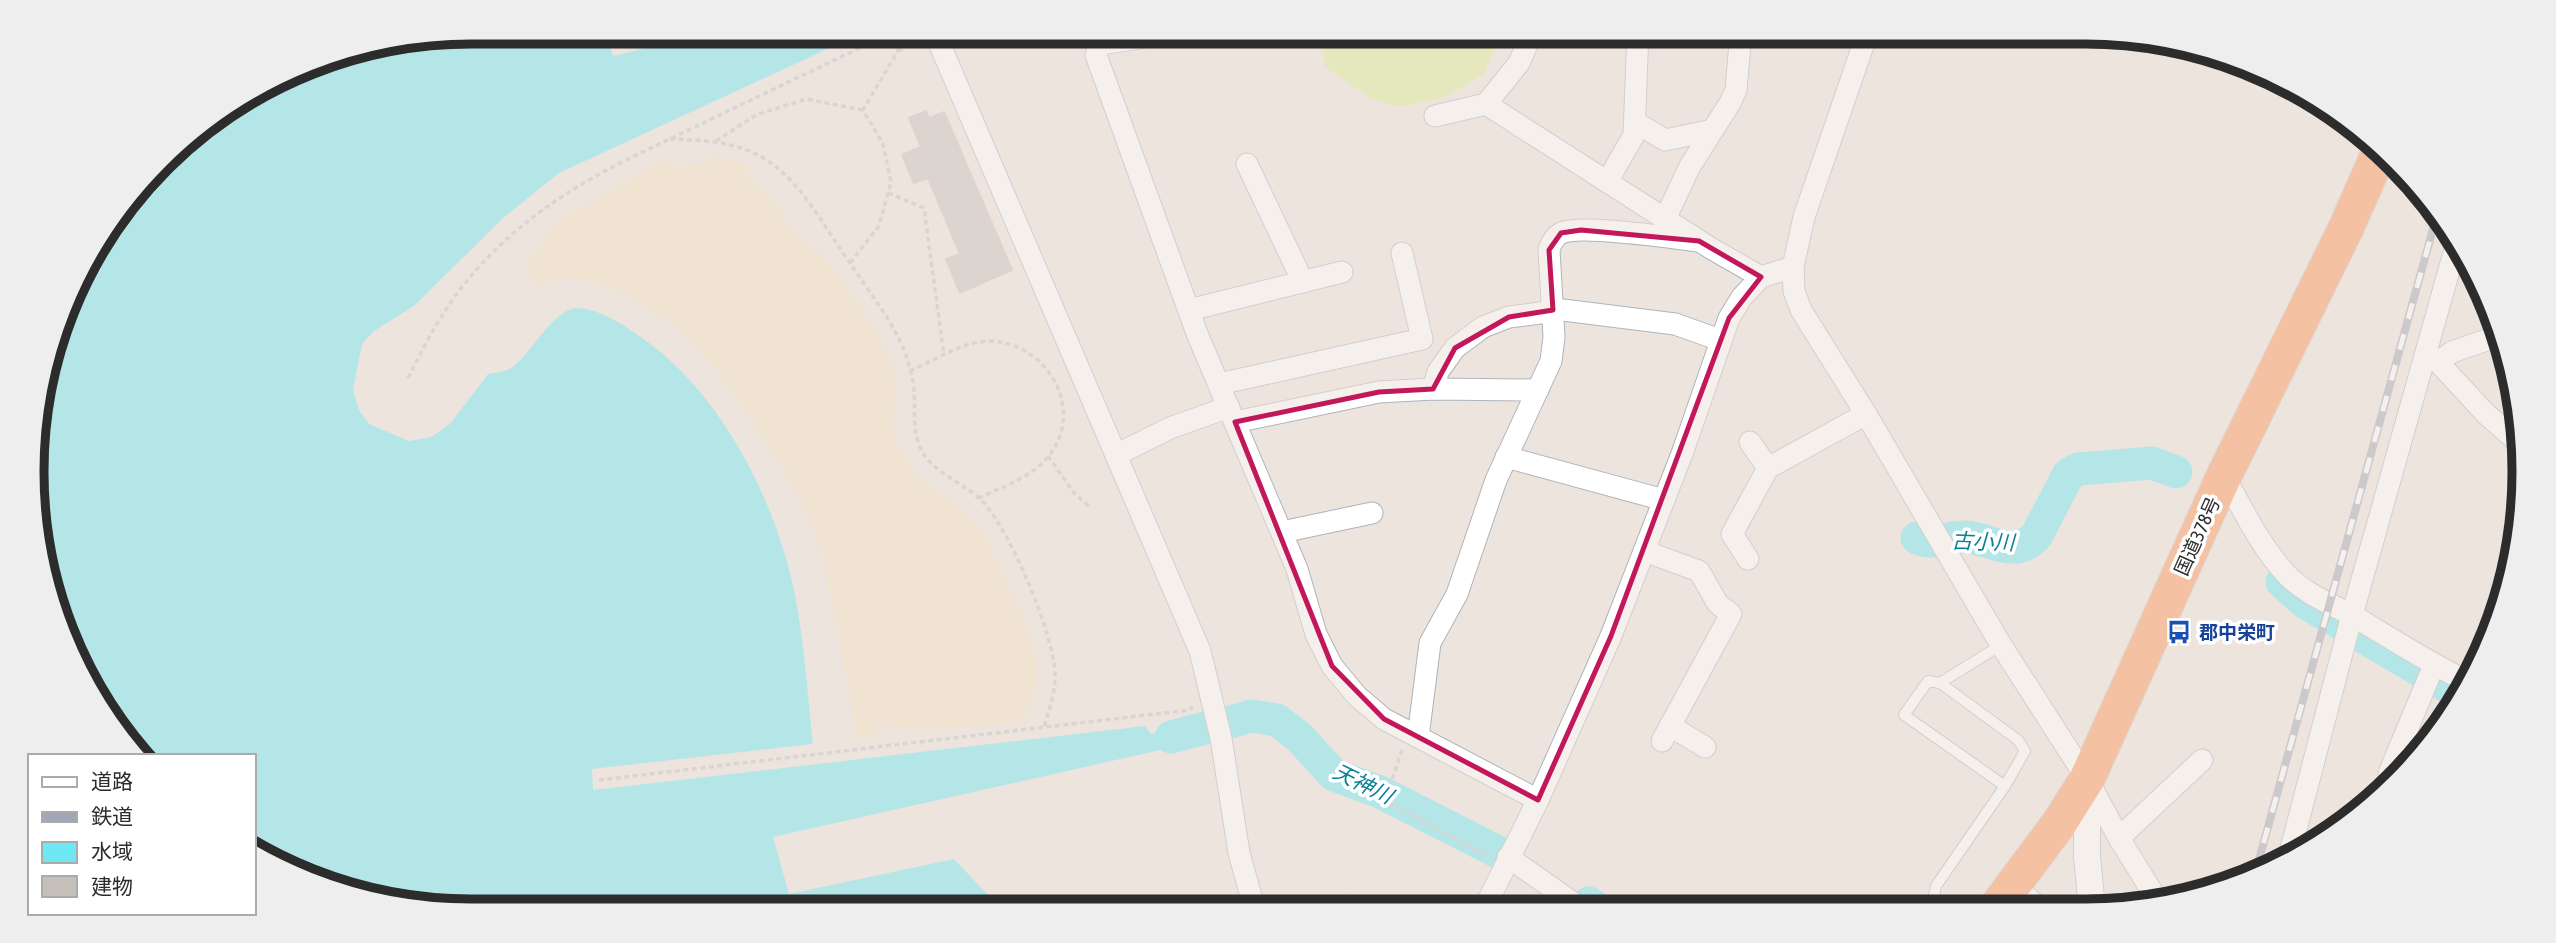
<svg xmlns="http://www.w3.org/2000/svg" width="2556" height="943" font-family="'Asap Condensed','Noto Sans JP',sans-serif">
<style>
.sand{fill:#f4e2c1}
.pitch{fill:#d9ee95}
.water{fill:#6ee9f3}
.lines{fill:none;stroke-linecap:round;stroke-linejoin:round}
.river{stroke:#6ee9f3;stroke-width:33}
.building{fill:#c6c0ba;stroke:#cac0b8;stroke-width:2}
.service-casing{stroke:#aeb4bc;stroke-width:12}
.minor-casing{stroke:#aeb4bc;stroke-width:23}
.tertiary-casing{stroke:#aeb4bc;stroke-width:28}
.trunk-casing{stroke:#c4c4c4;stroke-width:37}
.path{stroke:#c4c4c4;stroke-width:3.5;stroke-dasharray:5 3.5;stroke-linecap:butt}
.service{stroke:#fff;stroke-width:10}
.minor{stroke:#fff;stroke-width:21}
.tertiary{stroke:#fff;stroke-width:26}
.trunk{stroke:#fa9a5a;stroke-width:35}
.rail-casing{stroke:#a0a8b7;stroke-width:8}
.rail{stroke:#fff;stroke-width:5;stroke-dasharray:16;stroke-linecap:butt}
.marked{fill:none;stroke:#c2185b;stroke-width:5;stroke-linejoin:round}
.labels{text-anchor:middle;stroke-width:7;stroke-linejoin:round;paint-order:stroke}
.street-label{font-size:19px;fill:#2c2c2c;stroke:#fff}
.transit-label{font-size:19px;font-weight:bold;fill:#164399;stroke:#fff;text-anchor:start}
.water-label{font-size:21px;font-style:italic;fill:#0a8095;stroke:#fff}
.rim{fill:none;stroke:#2c2c2c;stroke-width:9}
</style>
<rect width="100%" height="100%" fill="#eee4de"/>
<path class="sand" d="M711,154L751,167L742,175L765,192L774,202L810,253L819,250C840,280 884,335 893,368C898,386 894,402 893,421C893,434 900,450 906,461C921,489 955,498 974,521C987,537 995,558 1004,577C1027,625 1055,672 1021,722L919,730L877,725L874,737L858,739C850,701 843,662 836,624C830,591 824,557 812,525C802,501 787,478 773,455C735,392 693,327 623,294C596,281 565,270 538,288L523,270L558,221L664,160L680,168L690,164H710Z"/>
<path class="pitch" d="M1322,32V31L1502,32L1484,73L1448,96L1429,101L1400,107L1372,99L1325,67Z"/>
<path class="water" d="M472,31L605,32L613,56L712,32H864L559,173L502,219L414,306L374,331L362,344L353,390L359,410L369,424L409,441L431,437L450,424L488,374C496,372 507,372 513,367C531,353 555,307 578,308C601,309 627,327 645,340C725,397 781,511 797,606C805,652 808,698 813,744L592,769L593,790L1145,726L1151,734L1170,730L1174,747L773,837L789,894L954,859L1002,910L471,911L357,896L254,845V756H143L105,716L40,558L35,414L90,252L182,140L330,55Z"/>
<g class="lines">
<g class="river">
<path d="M1917,538C1935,546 1948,536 1965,537C1991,538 2014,561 2037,535L2068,475L2078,469L2152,463L2176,472"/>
<path d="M2282,582L2306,603L2460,694"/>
<path d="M1231,722L1251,716L1277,720L1299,737L1334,775L1380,792L1502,854"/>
<path d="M1171,737L1209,727"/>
<path d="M1589,903L1598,909"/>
</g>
</g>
<path class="building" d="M926,111L929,118L944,112L1012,270L960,293L946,259L960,254L928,178L914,183L902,155L921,147L909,118Z"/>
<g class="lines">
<g class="service-casing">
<g id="service">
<path d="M1940,683L2001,645"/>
<path d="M1937,908L1933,901L1936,886L2005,786L2025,751L2018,740L1940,683L1928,681L1904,715L2005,786"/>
</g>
</g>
<g class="minor-casing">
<g id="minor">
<path d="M934,31L1200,651L1221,738L1239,853L1255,910"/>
<path d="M1186,31L1100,44L1096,55L1198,336L1297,569L1316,634L1332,666L1357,696L1384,719L1538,800"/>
<path d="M1868,31L1804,217L1793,267L1794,291L1801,310L1866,414L2001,645L2087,779L2119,838L2159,903"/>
<path d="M1486,104L1519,63L1533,31"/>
<path d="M1435,116L1486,104L1712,249L1761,277"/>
<path d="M1635,122L1665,140L1713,130"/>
<path d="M1247,164L1303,282"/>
<path d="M1607,182L1634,135L1638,31"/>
<path d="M1665,219L1690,166L1730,103L1736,90L1741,31"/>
<path d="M1189,310L1342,272"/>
<path d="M2426,358L2438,362L2452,352L2495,337"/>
<path d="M2438,362L2485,413L2518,442"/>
<path d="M1219,384L1422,339L1402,253"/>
<path d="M1433,389L1438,372L1455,348L1483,327L1509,317L1563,310L1675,324L1720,340"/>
<path d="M1235,422L1379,392L1433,389L1538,390"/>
<path d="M1750,442L1768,468"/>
<path d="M1116,455L1170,428L1229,407"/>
<path d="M1506,457L1664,500"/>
<path d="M2224,476C2243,510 2261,547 2287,575C2306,595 2332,604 2355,617C2392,639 2428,662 2466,681"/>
<path d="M1282,532L1372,513"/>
<path d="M1644,551L1699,571L1718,604L1731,614L1662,741"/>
<path d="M1748,559L1732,534L1768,468L1866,414"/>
<path d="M1670,726L1705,747"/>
<path d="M1418,737L1430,643L1457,594L1496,480L1551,361L1554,337L1549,250C1551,243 1554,237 1561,233C1581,224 1672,238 1699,241"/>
<path d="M2389,786V773L2434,665"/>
<path d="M2119,838L2202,760"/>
<path d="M1508,857L1582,909"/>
<path d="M2288,860L2352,615L2457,242"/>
<path d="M2012,886L2041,908"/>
<path d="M1484,909L1538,800L1611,636L1683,451L1729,318L1742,297L1761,277L1793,267"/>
<path d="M1335,910L1350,906"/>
</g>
</g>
<g class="tertiary-casing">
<path id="tertiary" d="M2087,779V857L2092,908"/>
</g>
<g class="trunk-casing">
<path id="trunk" d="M1996,908L2060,822L2087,779L2224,476L2346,228L2379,153"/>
</g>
<g class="path">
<path d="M898,51L918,42"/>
<path d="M670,139C701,140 730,141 758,155C799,176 824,227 850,263C870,294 895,323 907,358C910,368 913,379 914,389C916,412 911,430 922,451C934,474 965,483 983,502C1010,531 1055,635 1055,676C1055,693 1049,710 1044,727"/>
<path d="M716,141L756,115L806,99L863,110"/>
<path d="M888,193L924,208L944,356"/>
<path d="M850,263L879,226L891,182L883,144L863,110L898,51L893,34"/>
<path d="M910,371C932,361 956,346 979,342C1039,333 1087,403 1051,453C1034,477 1004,486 979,498"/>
<path d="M408,378C422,350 437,321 456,295C500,235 560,193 626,160L895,31"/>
<path d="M1048,456L1074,493L1091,508"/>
<path d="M1402,750L1385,800L1489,857"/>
<path d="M599,780L1189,710L1193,706"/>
</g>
<use href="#service" class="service"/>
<use href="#minor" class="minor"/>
<use href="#tertiary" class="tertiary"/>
<use href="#trunk" class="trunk"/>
<g class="rail-casing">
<path id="rail" d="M2255,874L2436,218"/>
</g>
<use href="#rail" class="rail"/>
</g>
<path d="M0 0H2556V943H0ZM1581,230L1699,241L1761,277L1729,318L1611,636L1538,800L1384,719L1332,666L1235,422L1379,392L1433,389L1455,348L1509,317L1553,310L1549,250L1561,233Z" fill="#eee4de" fill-opacity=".55" fill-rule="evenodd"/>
<path class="marked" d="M1581,230L1699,241L1761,277L1729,318L1611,636L1538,800L1384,719L1332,666L1235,422L1379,392L1433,389L1455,348L1509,317L1553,310L1549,250L1561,233Z"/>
<defs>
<g id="bus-bare" transform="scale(1.89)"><path d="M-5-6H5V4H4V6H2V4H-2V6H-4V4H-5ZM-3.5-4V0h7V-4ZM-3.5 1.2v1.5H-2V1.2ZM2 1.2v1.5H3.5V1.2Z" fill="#1a4fb4" stroke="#fff" stroke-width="2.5" paint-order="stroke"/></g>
</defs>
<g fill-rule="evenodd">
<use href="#bus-bare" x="2179" y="632"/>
</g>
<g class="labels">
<g class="street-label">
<text transform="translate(2197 536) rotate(-66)" y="7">国道378号</text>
</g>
<g class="transit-label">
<text x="2199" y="639">郡中栄町</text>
</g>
<g class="water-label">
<text transform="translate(1983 542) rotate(2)" y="7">古小川</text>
<text transform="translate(1363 784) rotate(26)" y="7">天神川</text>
</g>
</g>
<path d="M0 0H2556V943H0ZM471 44H2085A427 427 0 0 1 2512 471V472A427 427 0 0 1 2085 899H471A427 427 0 0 1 44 472V471A427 427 0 0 1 471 44Z" fill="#eee" fill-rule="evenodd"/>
<path class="rim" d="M471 44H2085A427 427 0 0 1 2512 471V472A427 427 0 0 1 2085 899H471A427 427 0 0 1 44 472V471A427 427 0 0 1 471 44Z"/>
<rect x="28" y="754" width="228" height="161" fill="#ffffff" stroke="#ababab" stroke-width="2"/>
<rect x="42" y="777" width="35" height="10" fill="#ffffff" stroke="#ababab" stroke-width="2"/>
<text x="91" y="789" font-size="21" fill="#2c2c2c">道路</text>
<rect x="42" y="812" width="35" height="10" fill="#a0a8b7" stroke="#ababab" stroke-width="2"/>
<text x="91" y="824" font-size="21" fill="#2c2c2c">鉄道</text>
<rect x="42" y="842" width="35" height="21" fill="#6ee9f3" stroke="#ababab" stroke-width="2"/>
<text x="91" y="859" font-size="21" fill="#2c2c2c">水域</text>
<rect x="42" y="876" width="35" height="21" fill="#c6c0ba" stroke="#ababab" stroke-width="2"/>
<text x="91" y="894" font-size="21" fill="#2c2c2c">建物</text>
</svg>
